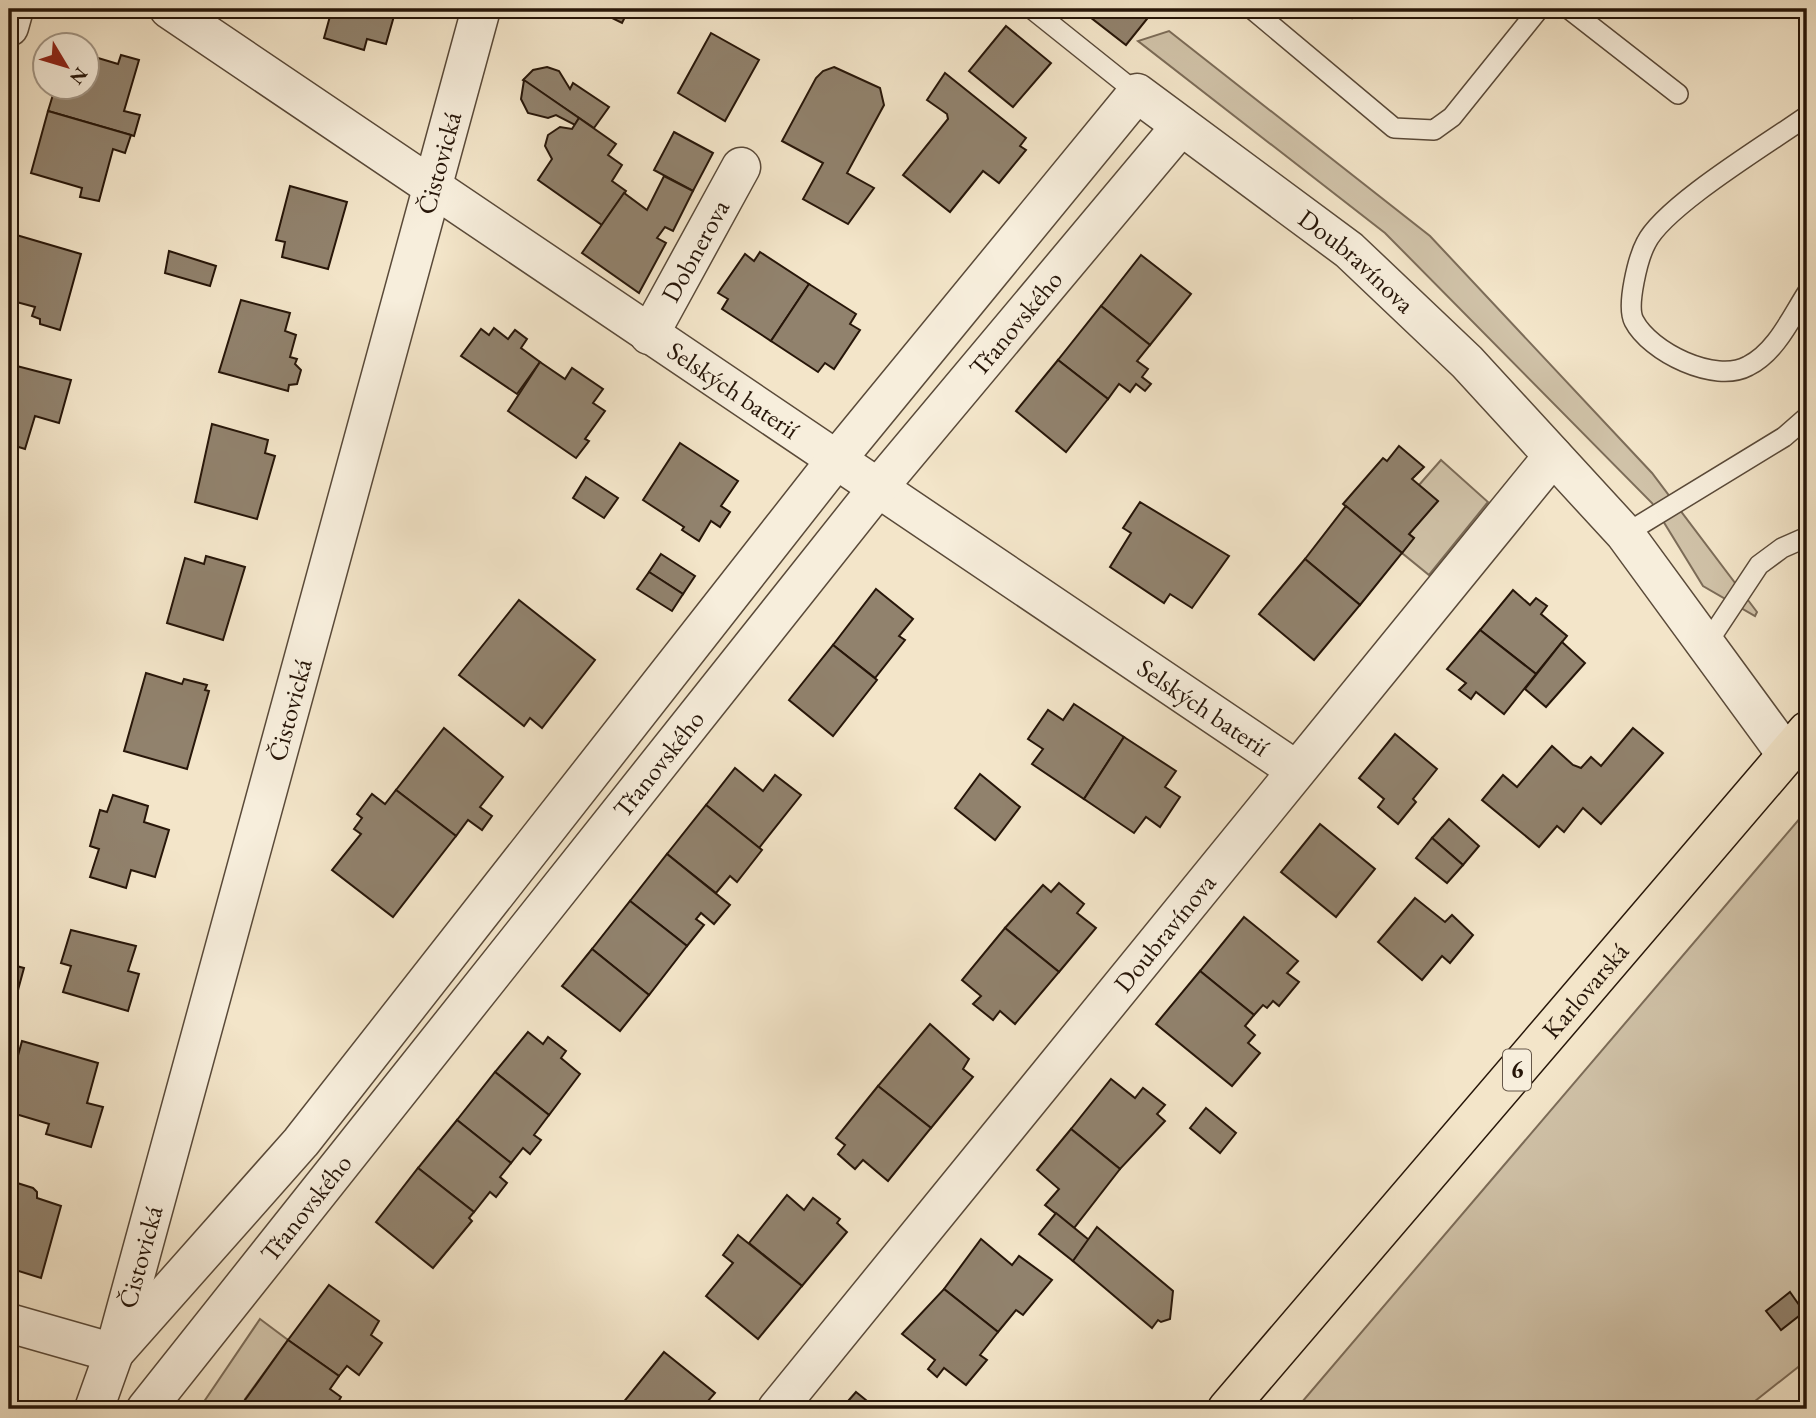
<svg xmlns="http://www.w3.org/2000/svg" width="1816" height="1418" font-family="'EB Garamond',serif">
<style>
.green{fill:#d0c2a8;stroke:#7c6c58;stroke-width:2}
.building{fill:#91826d;stroke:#271609;stroke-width:2}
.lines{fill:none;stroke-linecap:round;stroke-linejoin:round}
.lane-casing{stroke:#5a4a39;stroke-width:22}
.street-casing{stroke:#5a4a39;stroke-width:41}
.primary-casing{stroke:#271609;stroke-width:41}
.lane{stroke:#f7eedc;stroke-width:19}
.street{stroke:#f7eedc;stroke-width:38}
.primary{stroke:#f3e5c9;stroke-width:38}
.labels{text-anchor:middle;stroke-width:7;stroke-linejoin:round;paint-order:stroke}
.shield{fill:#f7eedc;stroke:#655748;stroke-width:2}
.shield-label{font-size:24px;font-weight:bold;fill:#271609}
.street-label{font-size:26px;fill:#271609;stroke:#f7eedc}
</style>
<rect width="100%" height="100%" fill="#f3e5c9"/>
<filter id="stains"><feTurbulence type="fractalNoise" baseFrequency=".00286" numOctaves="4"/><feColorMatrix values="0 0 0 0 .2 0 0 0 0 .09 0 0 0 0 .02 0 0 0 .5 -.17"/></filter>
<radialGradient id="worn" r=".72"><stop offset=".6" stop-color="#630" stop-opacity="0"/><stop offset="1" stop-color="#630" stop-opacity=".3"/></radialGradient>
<g class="green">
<path d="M1169,31L1430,236L1652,473L1757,612L1755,616L1703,586L1652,503L1385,233L1138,41Z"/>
<path d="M1441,460L1488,502L1429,575L1402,553L1414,538L1409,534L1438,501L1419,485Z"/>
<path d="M1807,810V1360L1745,1409H1296Z"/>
<path d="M260,1319L288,1340L245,1399L258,1409H199Z"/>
</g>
<g class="building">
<path d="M332,9H396L386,44L367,39L364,50L324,38Z"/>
<path d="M594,9H629L622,23Z"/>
<path d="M1097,9H1155L1126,45L1090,17Z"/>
<path d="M1341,9H1360L1352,18Z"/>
<path d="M1006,26L1051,63L1013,107L969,71Z"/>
<path d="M711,33L759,60L725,121L678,93Z"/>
<path d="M88,55L118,64L121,55L139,60L124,111L140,115L134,136L48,111L55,88H88Z"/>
<path d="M547,67L559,71L570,89L573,83L609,107L594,128L523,80L533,70Z"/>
<path d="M834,67L880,88L884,105L847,173L874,188L848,224L803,199L823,163L782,141L816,78L823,71Z"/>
<path d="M945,73L1026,138L1020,146L1026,150L999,183L983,171L950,212L903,175L948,119L947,114L927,100Z"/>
<path d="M524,80L579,118L575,125L556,115L548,118L528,113L521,99Z"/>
<path d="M48,111L131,135L125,153L113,149L99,201L80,197L82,188L31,173Z"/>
<path d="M579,118L616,144L608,155L622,165L612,181L626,191L602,225L538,180L552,159L545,146L548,135L560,127L572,129Z"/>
<path d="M674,132L713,153L693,191L654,170Z"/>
<path d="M664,176L693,191L673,231L665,227L657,238L666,243L639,293L582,253L624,193L647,210Z"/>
<path d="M290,186L347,202L328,269L282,257L285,242L276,240Z"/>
<path d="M13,234L81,254L60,330L40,324V319L32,316L35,307L9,300V249Z"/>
<path d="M169,251L216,266L210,286L165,273Z"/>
<path d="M760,252L809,284L771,341L722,309L728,299L718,293L745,254L754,261Z"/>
<path d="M1141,255L1191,294L1150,345L1101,306Z"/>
<path d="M809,284L856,314L850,324L860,330L834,369L825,363L818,372L771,341Z"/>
<path d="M241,300L290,313L285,331L296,335L290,357L297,359L295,364L301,370L297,384L289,385L288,391L219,372Z"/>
<path d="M1101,306L1150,345L1137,361L1148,369L1142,377L1151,384L1145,391L1136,384L1130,392L1119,384L1108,399L1058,360Z"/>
<path d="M494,328L508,339L515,330L527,339L521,348L540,362L517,394L461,356L481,329L489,335Z"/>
<path d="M1058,360L1108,399L1066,452L1016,411Z"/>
<path d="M540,362L565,379L572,368L603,389L593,403L605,411L585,439L589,441L576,458L508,411Z"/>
<path d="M9,364L71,380L59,423L35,416L25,449L9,444Z"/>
<path d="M212,424L268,440L265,453L275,456L257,519L195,502Z"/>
<path d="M680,443L738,481L721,506L730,512L720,527L711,521L699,541L682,530L684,527L643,500Z"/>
<path d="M1399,446L1424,467L1412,479L1438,501L1409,534L1414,538L1402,553L1343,504L1383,458L1387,461Z"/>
<path d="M586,477L618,498L604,518L573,498Z"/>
<path d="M1140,502L1229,556L1192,608L1170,594L1164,603L1110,567L1131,533L1123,528Z"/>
<path d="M1346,506L1402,553L1360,605L1305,559Z"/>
<path d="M661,554L695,576L683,594L649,572Z"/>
<path d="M206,556L245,567L223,640L167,623L185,558L204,564Z"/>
<path d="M1305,559L1360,605L1314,660L1259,614Z"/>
<path d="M649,572L683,594L672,611L637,589Z"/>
<path d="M876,589L913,619L899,636L905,640L875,678L833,645Z"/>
<path d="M1513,590L1530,605L1536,598L1547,606L1541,614L1567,636L1536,674L1480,630Z"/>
<path d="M519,600L595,660L542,728L530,718L524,726L459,675Z"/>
<path d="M1480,630L1536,674L1504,714L1476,692L1471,699L1459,690L1466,683L1447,669Z"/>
<path d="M1562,642L1585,663L1546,707L1525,689Z"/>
<path d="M833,645L877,680L833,736L789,700Z"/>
<path d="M146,673L182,684L184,679L207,685L205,690L209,691L187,769L124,751Z"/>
<path d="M1074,704L1124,737L1084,799L1032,764L1043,749L1028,739L1048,710L1063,720Z"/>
<path d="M444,728L503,777L480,807L492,816L482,830L468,820L456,836L396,790Z"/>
<path d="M1633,728L1663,753L1601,824L1583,808L1564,832L1557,826L1539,847L1482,800L1503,775L1517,787L1552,746L1573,765L1581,768L1591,757L1601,766Z"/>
<path d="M1395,734L1437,769L1413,799L1416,802L1398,824L1378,807L1384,799L1359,778Z"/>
<path d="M1124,737L1176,771L1165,787L1180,797L1160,827L1146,817L1134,833L1084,799Z"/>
<path d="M735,768L763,791L775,775L801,795L759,848L706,805Z"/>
<path d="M980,774L1020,807L995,840L955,808Z"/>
<path d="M396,790L456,836L393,917L332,870L361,834L354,829L362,818L357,814L372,794L385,804Z"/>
<path d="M113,795L148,806L144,822L169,830L155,877L131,870L126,888L90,877L99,849L90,846L100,810L107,812Z"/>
<path d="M706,805L762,850L737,882L730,876L716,893L667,854Z"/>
<path d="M1449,819L1479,846L1463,865L1432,838Z"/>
<path d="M1320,824L1375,869L1336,917L1281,872Z"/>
<path d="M1432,838L1463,865L1447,883L1416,858Z"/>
<path d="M667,854L730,905L714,924L701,913L696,919L704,925L687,946L630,901Z"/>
<path d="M1059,883L1084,904L1077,913L1096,928L1059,972L1005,928L1043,885L1051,892Z"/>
<path d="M1415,898L1445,922L1452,915L1473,935L1450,963L1442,956L1422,980L1378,942Z"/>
<path d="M630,901L687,946L649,995L592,949Z"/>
<path d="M1244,917L1298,961L1287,973L1299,982L1279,1006L1273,1001L1267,1008L1263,1005L1254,1015L1200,971Z"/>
<path d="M1005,928L1059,972L1015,1024L1000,1011L993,1020L973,1004L981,996L962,980Z"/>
<path d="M71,930L136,946L128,971L139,974L128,1011L63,992L71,966L61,963Z"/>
<path d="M592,949L649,995L620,1031L562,986Z"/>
<path d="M9,964L24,968L18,990L9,987Z"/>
<path d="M1200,971L1254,1015L1245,1026L1255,1035L1248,1043L1260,1053L1232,1086L1156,1024Z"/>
<path d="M9,987L18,990L12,1011L9,1010Z"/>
<path d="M930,1024L969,1059L963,1069L973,1077L931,1128L878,1086Z"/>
<path d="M528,1032L543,1044L548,1037L566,1051L561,1058L580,1074L549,1115L495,1072Z"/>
<path d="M22,1041L98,1063L87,1103L103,1107L91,1147L46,1134L49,1124L9,1112V1088Z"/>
<path d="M495,1072L549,1115L534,1135L541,1140L530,1154L523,1148L511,1163L457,1120Z"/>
<path d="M1111,1079L1135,1098L1143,1088L1165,1105L1157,1114L1165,1121L1120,1169L1071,1129Z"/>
<path d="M878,1086L931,1128L888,1181L863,1160L855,1169L838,1154L845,1145L836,1138Z"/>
<path d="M1206,1108L1236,1133L1220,1153L1190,1128Z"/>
<path d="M457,1120L511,1163L500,1177L507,1183L496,1197L490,1192L474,1212L418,1168Z"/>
<path d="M1071,1129L1120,1169L1074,1228L1045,1205L1059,1189L1037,1170Z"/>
<path d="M418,1168L474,1212L469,1218L472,1221L433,1268L376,1222Z"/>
<path d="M14,1182L33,1188L37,1192V1198L61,1206L41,1278L9,1268L12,1251L9,1250V1186L12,1187Z"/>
<path d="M787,1195L804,1210L813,1198L840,1219L837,1223L847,1232L802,1286L749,1243Z"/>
<path d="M1056,1213L1089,1240L1073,1261L1039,1234Z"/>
<path d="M1097,1227L1173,1291L1170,1319L1161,1322L1158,1320L1152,1328L1073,1261Z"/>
<path d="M738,1235L802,1286L758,1339L706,1296L733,1263L723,1255Z"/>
<path d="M981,1239L1012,1265L1019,1256L1052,1280L1023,1315L1016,1310L998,1332L944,1289Z"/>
<path d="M329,1285L379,1321L371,1335L382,1343L359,1375L347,1366L339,1376L288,1340Z"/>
<path d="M944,1289L998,1332L980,1355L987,1360L966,1385L944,1368L937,1377L928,1369L935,1360L902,1334Z"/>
<path d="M1790,1292L1804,1312L1781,1330L1766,1311Z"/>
<path d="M288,1340L339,1376L330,1389L341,1397L334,1409H259L245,1400Z"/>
<path d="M664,1352L715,1393L701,1409H629L622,1404Z"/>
<path d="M856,1392L877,1409H841Z"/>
</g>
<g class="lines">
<g class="lane-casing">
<g id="lane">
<path d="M1032,9L1137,93"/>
<path d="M1252,9L1394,128L1434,130L1452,117L1539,9"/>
<path d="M1569,9L1678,94"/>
<path d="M1807,116C1769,143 1664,206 1646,243C1638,258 1626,306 1634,321C1650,352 1715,384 1748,366C1776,352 1791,318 1807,293"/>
<path d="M1625,534L1784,437L1807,417"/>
<path d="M1706,645L1759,565L1782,548L1807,537"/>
</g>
</g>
<g class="street-casing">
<g id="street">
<path id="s1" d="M169,9L1296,770"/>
<path d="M9,27L14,9"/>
<path id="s2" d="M649,335L741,167"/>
<path d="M9,1323L114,1353"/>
<path id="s3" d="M114,1353L301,1142L836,460L1137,93L1349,250L1467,362L1625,534L1786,754"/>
<path id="s4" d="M94,1409L114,1353L481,9"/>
<path id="s5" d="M146,1409L877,489L1181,126"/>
<path id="s6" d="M777,1409L1553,456"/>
</g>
</g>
<g class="primary-casing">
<g id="primary">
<path id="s7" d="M1227,1409L1807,731"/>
</g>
</g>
<use href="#lane" class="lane"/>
<use href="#street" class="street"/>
<use href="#primary" class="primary"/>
</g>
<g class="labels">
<rect class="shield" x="1503" y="1049.5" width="28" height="41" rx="5"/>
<g class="shield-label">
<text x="1517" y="1078">6</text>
</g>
<g class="street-label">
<text dy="9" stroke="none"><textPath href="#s4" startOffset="1293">Čistovická</textPath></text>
<text dy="9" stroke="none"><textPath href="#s2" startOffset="96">Dobnerova</textPath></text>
<text dy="9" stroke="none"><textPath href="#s3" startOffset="1900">Doubravínova</textPath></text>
<text dy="9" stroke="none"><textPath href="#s5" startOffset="1391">Třanovského</textPath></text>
<text dy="9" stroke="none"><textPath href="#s1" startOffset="681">Selských baterií</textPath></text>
<text dy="9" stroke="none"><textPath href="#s1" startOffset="1248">Selských baterií</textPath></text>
<text dy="9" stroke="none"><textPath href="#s4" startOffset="726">Čistovická</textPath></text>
<text dy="9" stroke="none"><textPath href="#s5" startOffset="824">Třanovského</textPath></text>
<text dy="9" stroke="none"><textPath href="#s6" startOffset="614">Doubravínova</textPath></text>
<text dy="9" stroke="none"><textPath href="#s7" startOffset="551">Karlovarská</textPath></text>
<text dy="9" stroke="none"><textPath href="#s5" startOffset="257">Třanovského</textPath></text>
<text dy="9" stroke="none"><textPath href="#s4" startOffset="159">Čistovická</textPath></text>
</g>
</g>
<rect width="1816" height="1418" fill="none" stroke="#f3e5c9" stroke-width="35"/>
<rect x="10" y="10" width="1795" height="1397" fill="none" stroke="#271609" stroke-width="3.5"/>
<rect x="18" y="18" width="1781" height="1383" fill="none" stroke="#271609" stroke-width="2"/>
<g transform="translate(66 66) rotate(128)"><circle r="33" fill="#f7eedc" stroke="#a49888" stroke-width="2"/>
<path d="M0-5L12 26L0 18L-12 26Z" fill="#8f2418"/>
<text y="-10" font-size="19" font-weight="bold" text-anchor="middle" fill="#271609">N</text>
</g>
<rect width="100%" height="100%" filter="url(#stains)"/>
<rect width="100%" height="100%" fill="url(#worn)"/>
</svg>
